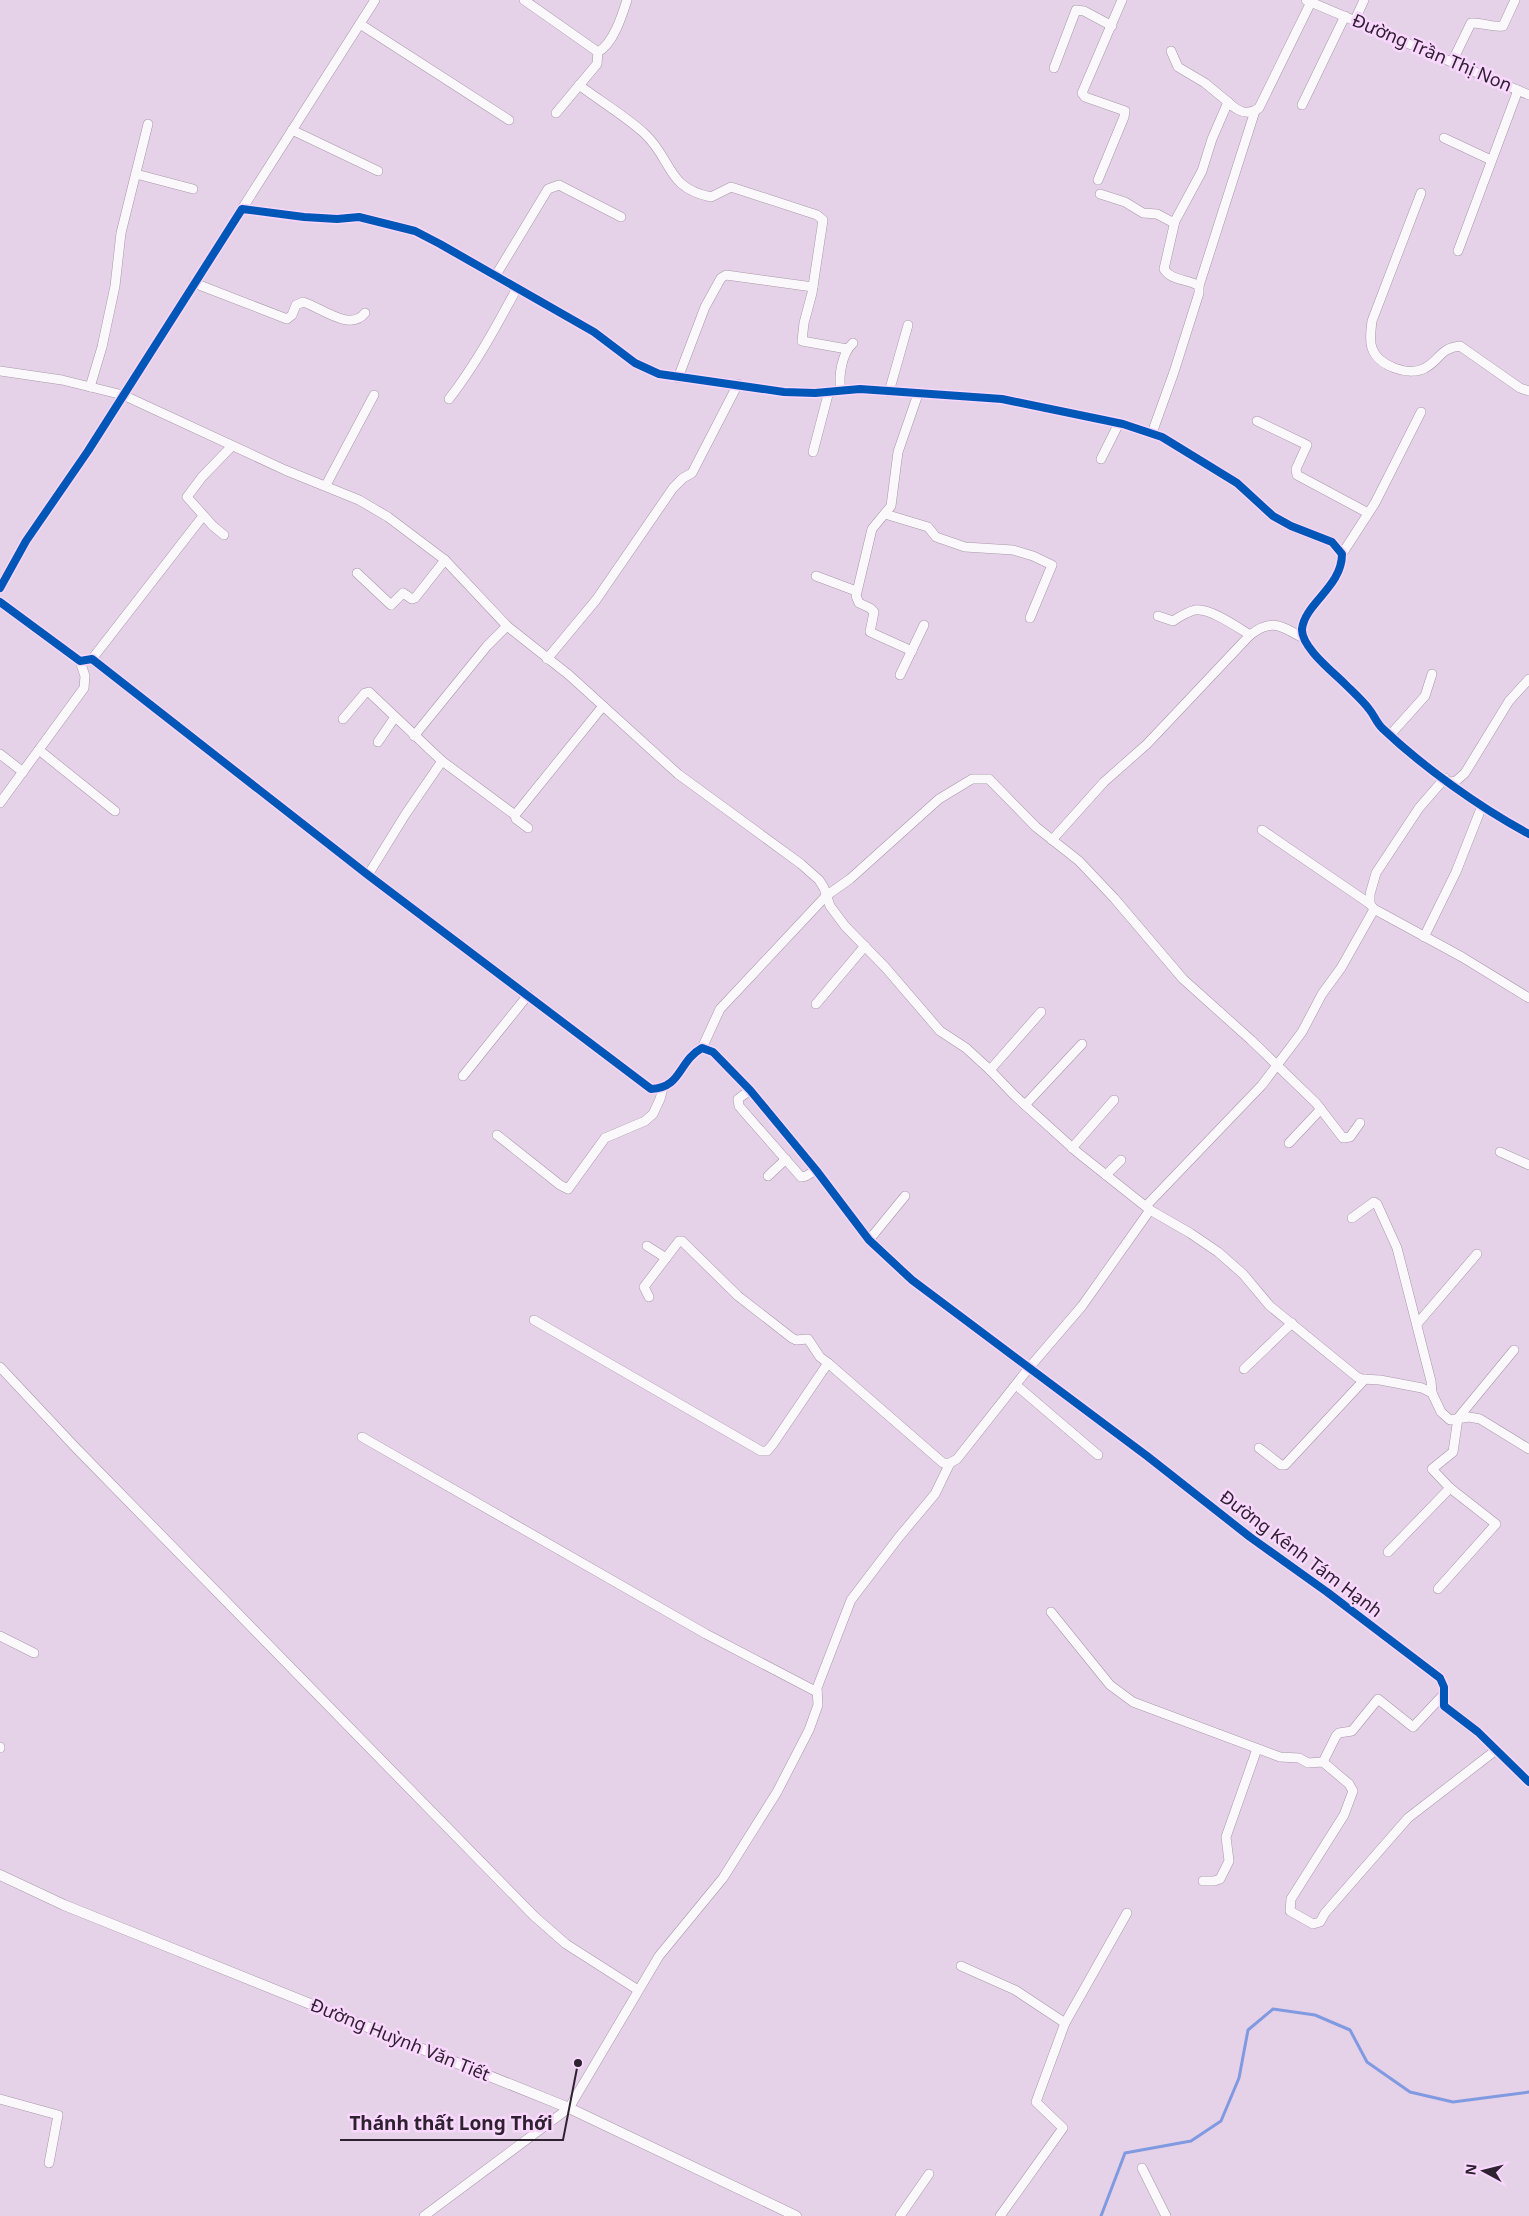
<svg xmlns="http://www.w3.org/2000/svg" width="1529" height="2216" font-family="'Noto Sans',sans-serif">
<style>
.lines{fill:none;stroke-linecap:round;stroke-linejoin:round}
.stream{stroke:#809ae1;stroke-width:3}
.minor-casing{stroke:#a697a8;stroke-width:10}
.tertiary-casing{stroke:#a697a8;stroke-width:11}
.minor{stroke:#fbf8fc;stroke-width:9}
.tertiary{stroke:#fbf8fc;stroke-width:10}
.cycleway-casing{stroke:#fad7fe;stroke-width:11}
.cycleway{stroke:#0057b8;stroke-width:8}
.labels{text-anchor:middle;stroke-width:5;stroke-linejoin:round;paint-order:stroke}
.street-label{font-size:18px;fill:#2e2130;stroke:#fad7fe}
.leader{fill:none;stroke:#2e2130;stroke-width:2}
.callout-dot{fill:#2e2130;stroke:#fad7fe;stroke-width:2}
.callout-label{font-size:19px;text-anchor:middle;font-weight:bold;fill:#2e2130;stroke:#fad7fe;stroke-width:5;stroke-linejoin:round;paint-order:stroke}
</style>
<rect width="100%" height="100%" fill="#e6d2e8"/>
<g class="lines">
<path class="stream" d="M1101,2216L1125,2153L1191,2141L1221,2121L1239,2078L1248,2030L1273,2009L1315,2015L1350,2030L1367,2062L1410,2092L1453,2102L1529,2092"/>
<g class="minor-casing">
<g id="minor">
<path d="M524,0L598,52C613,44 622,16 627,0"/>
<path d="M1306,0L1529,95"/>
<path d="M1355,20L1364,0"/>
<path d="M360,24L509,120"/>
<path d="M1171,51L1178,67L1205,83L1228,102"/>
<path d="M1452,62L1471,23C1482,22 1492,28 1503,26L1515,0"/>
<path d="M1054,68L1076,10L1084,11L1112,26"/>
<path d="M579,85C600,101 624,115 644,133C673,160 666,188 711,197L731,187L817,215L823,220L812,293L804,323L802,341L847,349"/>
<path d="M1302,105L1345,16"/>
<path d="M556,113L597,64L598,52"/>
<path d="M292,130L378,171"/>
<path d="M1444,138L1491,160"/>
<path d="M136,174L193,189"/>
<path d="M1098,180L1124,117L1125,111L1085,97L1082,93L1122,0"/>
<path d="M1421,193L1372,321C1371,331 1369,339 1372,348C1378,366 1409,377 1425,368C1440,360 1440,348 1460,346L1520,388L1529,391"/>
<path d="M1100,194L1125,202L1143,213L1157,214L1174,223"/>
<path d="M242,209L375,0"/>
<path d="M1458,251L1518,90"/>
<path d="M496,275L548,189L559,185L621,217"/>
<path d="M194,283L287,319L292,315L296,305L303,302C322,308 350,332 365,313"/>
<path d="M1199,286L1255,111"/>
<path d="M0,371L62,380L123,395L285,470L359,500L388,517L445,560L507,626L569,675L678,774L801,864L819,880L824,888L830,906L845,926L885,967L940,1031L966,1048L990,1070L1014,1095L1077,1152L1150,1210L1190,1233L1218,1252L1243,1274L1270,1306L1357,1377L1362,1379L1380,1380L1422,1388L1432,1393L1441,1412L1450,1420L1469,1417L1480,1419L1529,1449"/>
<path d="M678,378L705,307L721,278L726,275L813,287"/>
<path d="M90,387L102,347L115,286L121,233L148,124"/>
<path d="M841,390C838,376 842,353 853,343"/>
<path d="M889,392L908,325"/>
<path d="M449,399C476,364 496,327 517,288"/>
<path d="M1257,421L1307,445L1296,469L1297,475L1368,513"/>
<path d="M1152,433L1174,372L1199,293V286C1189,279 1171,281 1164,269L1175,221L1202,171L1212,139L1228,102C1238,112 1248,116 1259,108L1311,2"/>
<path d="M813,452L829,391"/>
<path d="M1101,459L1119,423"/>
<path d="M326,485L374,395"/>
<path d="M885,514L928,527L936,537L965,547L1013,550L1033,556L1052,565L1030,618"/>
<path d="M224,535L213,526L187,497L202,477L232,446"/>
<path d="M1342,554L1375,503L1421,412"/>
<path d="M357,573L391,605L403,593L412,599L415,598L445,560"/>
<path d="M816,576L856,591"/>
<path d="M0,588L26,541L88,451L242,209L304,217L337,219L359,217L415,231L440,244L594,332L635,363L659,374L784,392L815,393L860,389L1002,399L1123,424L1162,437L1237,483L1273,516L1291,526L1332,542L1342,554C1342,587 1305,603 1302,629C1301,647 1333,672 1345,684C1353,692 1362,700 1369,709C1374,715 1376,722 1382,728C1423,767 1479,807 1529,834"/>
<path d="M0,602L80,661L92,659L368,875L651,1089C682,1088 678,1061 702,1048L713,1052L750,1090L816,1170L869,1240L912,1280L1147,1456L1250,1537L1327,1592L1440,1678L1444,1687V1706L1478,1732L1529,1782"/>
<path d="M1158,616L1173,621C1179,617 1187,612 1195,610C1210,608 1237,627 1250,635"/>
<path d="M912,651L870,632L874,612L870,608L859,603L856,596L872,529L891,506L898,452L918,394"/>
<path d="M92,659L203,516"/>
<path d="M547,659L596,600L673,488L683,478L692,473L738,384"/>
<path d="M900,675L924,625"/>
<path d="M343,719L365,693L369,692L442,761L515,815"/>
<path d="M1390,735L1425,696L1432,674"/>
<path d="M414,736L487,646L507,626"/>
<path d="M378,742L395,717"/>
<path d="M39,750L115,811"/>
<path d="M0,754L23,772"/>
<path d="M1450,782L1456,781L1465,773L1509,701L1529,679"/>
<path d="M0,803L84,688L85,676L80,661"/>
<path d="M528,828L516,819L515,815L603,706"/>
<path d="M1262,830L1370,904"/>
<path d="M1052,840L1104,782L1147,744L1250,635C1272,618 1281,626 1303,638"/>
<path d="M368,875L405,815L442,761"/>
<path d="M1374,909L1462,957L1529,998"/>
<path d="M1424,937L1456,872L1482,806"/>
<path d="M816,1004L865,946"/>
<path d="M702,1048L720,1009L826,896L850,879L939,799L972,779H989L1036,827L1079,861L1114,898L1183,979L1251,1040L1316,1103L1343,1138L1350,1137L1360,1123"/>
<path d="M990,1070L1041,1012"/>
<path d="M463,1076L528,995"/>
<path d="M750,1090L738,1099L739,1106L745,1113L801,1177L806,1176L816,1170"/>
<path d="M1025,1105L1082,1044"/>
<path d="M497,1135L560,1185L568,1189L605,1138L645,1121L653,1114L660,1099L663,1088"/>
<path d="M1289,1143L1321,1109"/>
<path d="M1072,1148L1114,1100"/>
<path d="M1500,1152L1529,1165"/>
<path d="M1106,1175L1121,1160"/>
<path d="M768,1176L786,1159"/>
<path d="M1146,1206L1262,1085L1302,1032L1322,994L1341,968L1372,913L1374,909L1370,904V894L1376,873L1419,808L1445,778"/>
<path d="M1352,1218L1374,1202L1377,1204L1397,1248L1431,1381L1432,1393"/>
<path d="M869,1240L905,1196"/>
<path d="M647,1246L666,1258L679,1241H682L738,1296L792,1338L796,1340L808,1339L820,1357L828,1363L943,1463H950L957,1459L1028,1369L1082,1306L1150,1210"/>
<path d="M649,1297L644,1287L666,1258"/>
<path d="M534,1320L761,1451H767L773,1444L828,1363"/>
<path d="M1417,1324L1477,1254"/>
<path d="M0,1367L76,1448L534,1916L566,1944L638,1990"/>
<path d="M1244,1369L1292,1323"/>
<path d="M1016,1385L1098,1455"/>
<path d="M362,1437L706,1634L817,1692"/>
<path d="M1259,1448L1281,1465H1285L1365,1379"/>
<path d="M1388,1552L1450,1488"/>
<path d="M1438,1589L1496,1524L1450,1488L1432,1469L1453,1452L1458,1418L1514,1350"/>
<path d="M1051,1612L1110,1685L1133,1702L1280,1757L1299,1758L1308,1763L1323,1762L1336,1736L1339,1733L1352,1731L1378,1699L1413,1727L1444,1694"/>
<path d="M0,1636L34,1653"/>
<path d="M0,1748V1747"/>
<path d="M1323,1762L1349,1784L1353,1791L1344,1815L1291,1899L1290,1911L1313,1924L1320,1922L1325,1913L1408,1818L1496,1750"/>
<path d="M1203,1881H1214L1220,1879L1229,1861L1226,1837L1257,1749"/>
<path d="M961,1966L1015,1990L1065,2023"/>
<path d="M0,2099L58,2115L49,2163"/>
<path d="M1142,2168L1166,2216"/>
<path d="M424,2216L569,2108L659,1956L723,1878L777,1792L809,1730L818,1705L817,1688L851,1600L899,1537L935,1494L950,1463"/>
<path d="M900,2216L929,2174"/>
<path d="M1000,2216L1063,2128L1036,2102L1065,2023L1127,1913"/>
</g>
</g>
<g class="tertiary-casing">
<path id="tertiary" d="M0,1875L64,1905L569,2108L796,2216"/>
</g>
<use href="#minor" class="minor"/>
<use href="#tertiary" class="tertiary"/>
<g class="cycleway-casing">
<g id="cycleway">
<path d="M0,588L26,541L88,451L242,209L304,217L337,219L359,217L415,231L440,244L594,332L635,363L659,374L784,392L815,393L860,389L1002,399L1123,424L1162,437L1237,483L1273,516L1291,526L1332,542L1342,554C1342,587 1305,603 1302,629C1301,647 1333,672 1345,684C1353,692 1362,700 1369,709C1374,715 1376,722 1382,728C1423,767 1479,807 1529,834"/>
<path d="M0,602L80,661L92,659L368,875L651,1089C682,1088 678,1061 702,1048L713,1052L750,1090L816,1170L869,1240L912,1280L1147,1456L1250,1537L1327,1592L1440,1678L1444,1687V1706L1478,1732L1529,1782"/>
</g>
</g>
<use href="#cycleway" class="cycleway"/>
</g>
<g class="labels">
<g class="street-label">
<text transform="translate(1432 53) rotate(23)" y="6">Đường Trần Thị Non</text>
<text transform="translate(1301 1554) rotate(37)" y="6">Đường Kênh Tám Hạnh</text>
<text transform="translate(400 2040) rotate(22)" y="6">Đường Huỳnh Văn Tiết</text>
</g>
</g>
<path class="leader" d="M578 2063L563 2140H340"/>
<circle class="callout-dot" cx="578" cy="2063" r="5"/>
<g class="callout-label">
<text x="451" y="2130">Thánh thất Long Thới</text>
</g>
<g transform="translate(1484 2171) rotate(277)" stroke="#fad7fe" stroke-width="4" paint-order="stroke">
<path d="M0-4L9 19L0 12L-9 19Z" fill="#2e2130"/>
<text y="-8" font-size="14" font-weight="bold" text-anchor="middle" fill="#2e2130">N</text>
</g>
</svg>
